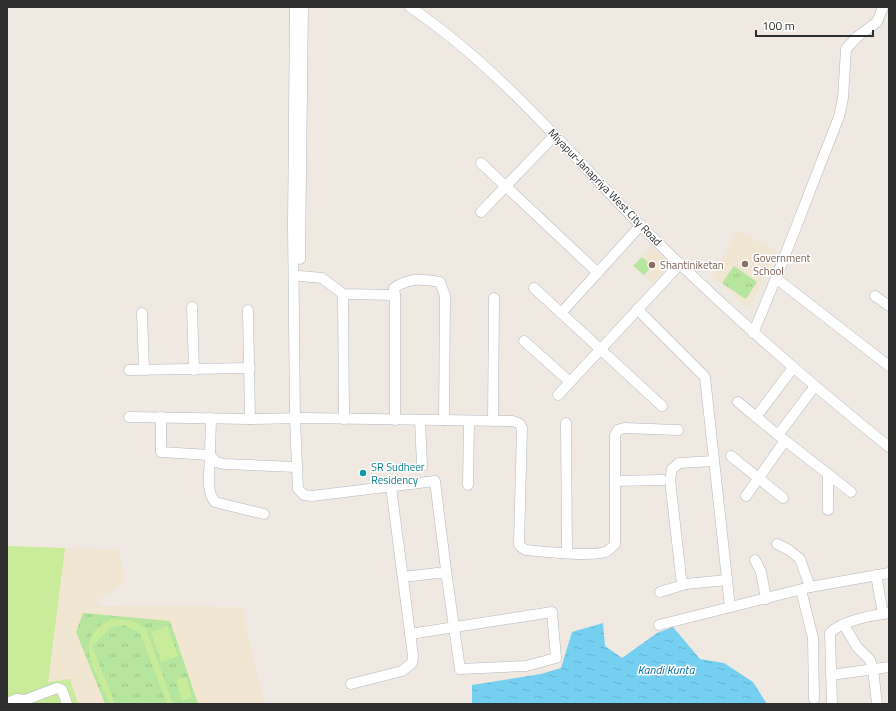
<svg xmlns="http://www.w3.org/2000/svg" width="896" height="711" font-family="'Titillium Web',sans-serif">
<style>
.education{fill:#f0e6d1}
.grass{fill:url(#grass-tufts)}
.pitch{fill:#c9ec9a}
.water{fill:url(#water-ripples)}
.lines{fill:none;stroke-linecap:round;stroke-linejoin:round}
.minor-casing{stroke:#b4b7c1;stroke-width:11}
.minor{stroke:#fff;stroke-width:10}
.education-dot{fill:#8d6e63;stroke:#fff;stroke-width:1.5}
.culture-dot{fill:#0f9aa8;stroke:#fff;stroke-width:1.5}
.labels{text-anchor:middle;stroke-width:3;stroke-linejoin:round;paint-order:stroke}
.street-label{font-size:11px;fill:#2e2e2e;stroke:#fff}
.education-label{font-size:11px;fill:#785e54;stroke:#fff;text-anchor:start}
.culture-label{font-size:11px;fill:#0d838f;stroke:#fff;text-anchor:start}
.water-label{font-size:12px;font-style:italic;fill:#0d6fa3;stroke:#fff}
</style>
<defs>
<pattern id="grass-tufts" width="24" height="20" patternUnits="userSpaceOnUse"><rect width="24" height="20" fill="#b6e59e"/><path d="M3 7l-1-3M5 7V3M7 7l1-3M15 17l-1-3M17 17v-4M19 17l1-3" fill="none" stroke="#9dc588"/></pattern>
<pattern id="water-ripples" width="26" height="14" patternUnits="userSpaceOnUse"><rect width="26" height="14" fill="#75cff0"/><path d="M2 4q2-2 4 0t4 0M15 11q2-2 4 0t4 0" fill="none" stroke="#66b2ce"/></pattern>
</defs>
<rect width="100%" height="100%" fill="#efe9e1"/>
<g class="education">
<path d="M737,230L777,252L749,308L712,276Z"/>
<path d="M651,246L670,263L652,283L633,266Z"/>
<path d="M7,546L120,550L124,581L98,601L99,606L242,607L264,704H7Z"/>
</g>
<g class="grass">
<path d="M642,257L652,266L644,275L633,266Z"/>
<path d="M734,266L757,282L746,299L722,283Z"/>
<path d="M83,613L170,621L198,704H105L76,632Z"/>
</g>
<g class="pitch">
<path d="M7,546L65,548L48,682L70,679L78,704H7Z"/>
<path d="M114,619L133,621L146,629L173,704H167L139,630L136,631L124,625L110,628L92,646L115,704H110C97,673 68,635 114,619Z"/>
<path d="M167,626L178,656L161,662L151,632Z"/>
<path d="M186,677L192,697L182,701L176,680Z"/>
</g>
<path class="water" d="M603,623L605,646L622,658L657,633L673,627L700,659L724,663L753,682L767,704H472V685L541,674L561,668L572,632Z"/>
<g class="lines">
<g class="minor-casing">
<g id="minor">
<path d="M295,7L293,225L295,418L298,489L304,495L312,496L435,481L447,578"/>
<path d="M410,7C497,66 567,150 640,225C719,304 802,377 889,447"/>
<path d="M481,163L598,273"/>
<path d="M481,212L554,136"/>
<path d="M300,259L303,7"/>
<path d="M300,276L322,278L343,294L395,295V420"/>
<path d="M777,279L889,366"/>
<path d="M534,288L662,406"/>
<path d="M343,294L344,419"/>
<path d="M395,295L394,288C410,277 422,279 440,282L445,296L444,420"/>
<path d="M875,296L889,306"/>
<path d="M192,307L194,370"/>
<path d="M637,309L705,377L730,607"/>
<path d="M248,310L250,419"/>
<path d="M142,313L144,370"/>
<path d="M561,313L641,225"/>
<path d="M753,333C784,262 810,189 839,117L843,98L846,49L857,37L877,22L883,7"/>
<path d="M524,341L570,382"/>
<path d="M129,370L250,368"/>
<path d="M815,386L778,435L851,492"/>
<path d="M558,395L680,264"/>
<path d="M738,402L778,435"/>
<path d="M129,417L250,419L302,418L513,421L520,424L522,428L519,544L521,547L526,550C545,552 589,557 605,552C610,550 612,547 615,544V435L618,430L624,428L678,430"/>
<path d="M161,417V452L210,455C210,470 205,490 215,502L264,514"/>
<path d="M756,417L793,368"/>
<path d="M211,418L210,455L216,462L224,464L296,467"/>
<path d="M420,420L422,466"/>
<path d="M493,421L494,298"/>
<path d="M566,423L567,553"/>
<path d="M731,456L783,498"/>
<path d="M714,461L679,463L672,469L670,480L681,577L682,582L686,584L727,580"/>
<path d="M828,474V510"/>
<path d="M616,481L662,480"/>
<path d="M468,485L469,421"/>
<path d="M746,496L784,442"/>
<path d="M777,544L789,550L800,559L810,587"/>
<path d="M755,560L761,572L766,599"/>
<path d="M876,575L883,614"/>
<path d="M403,577L437,573L445,574L447,578L460,669L526,666L556,658L552,612L410,634"/>
<path d="M801,590L813,638L814,699"/>
<path d="M660,592L686,584"/>
<path d="M659,625L810,587L889,573"/>
<path d="M844,625L857,647L870,660L873,669L877,704"/>
<path d="M831,675L889,667"/>
<path d="M351,684L402,671L412,663L413,656L391,487"/>
<path d="M7,703L17,699L25,700L57,688L62,690L67,704"/>
<path d="M832,704L830,633C841,621 873,615 889,613"/>
</g>
</g>
<use href="#minor" class="minor"/>
</g>
<g class="education-dot">
<circle cx="745" cy="264" r="4"/>
<circle cx="652" cy="265" r="4"/>
</g>
<circle class="culture-dot" cx="363" cy="473" r="4"/>
<g class="labels">
<g class="street-label">
<text transform="translate(605 187) rotate(46)" y="4">Miyapur-Janapriya West City Road</text>
</g>
<g class="education-label">
<text x="753" y="262">Government<tspan x="753" dy="13">School</tspan></text>
<text x="660" y="269">Shantiniketan</text>
</g>
<g class="culture-label">
<text x="371" y="471">SR Sudheer<tspan x="371" dy="13">Residency</tspan></text>
</g>
<g class="water-label">
<text x="666" y="674">Kandi Kunta</text>
</g>
</g>
<rect width="896" height="711" fill="none" stroke="#2e2e2e" stroke-width="16"/>
<path d="M756 30v6h117v-6" fill="none" stroke="#2e2e2e" stroke-width="2"/>
<text x="762" y="30" font-size="12" fill="#2e2e2e" stroke="#ffffff" stroke-width="3" paint-order="stroke">100 m</text>
</svg>
